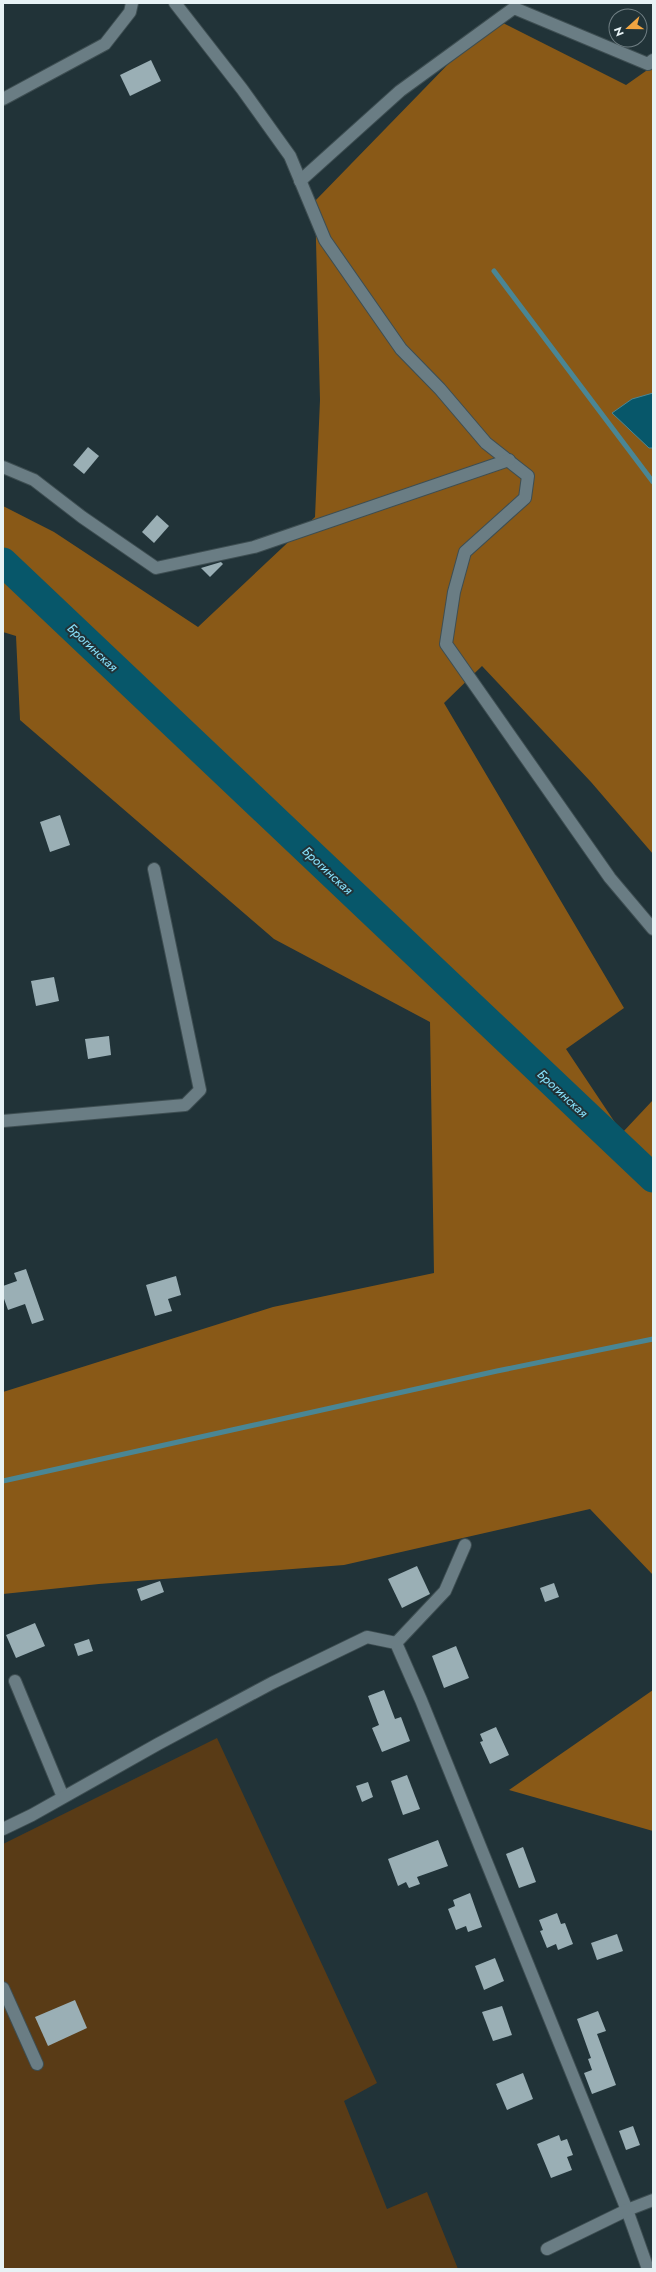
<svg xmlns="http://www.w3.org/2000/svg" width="656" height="2272" font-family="Jost,sans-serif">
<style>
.green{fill:#593b16}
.forest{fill:#895917}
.water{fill:#07576a;stroke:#4a8694}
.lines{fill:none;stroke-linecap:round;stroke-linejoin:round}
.stream{stroke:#4a8694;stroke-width:5}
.river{stroke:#07576a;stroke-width:29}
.building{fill:#9aafb5}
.minor-casing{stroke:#3e4e52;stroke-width:14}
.minor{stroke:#6a7d84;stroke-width:12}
.labels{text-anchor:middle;stroke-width:4;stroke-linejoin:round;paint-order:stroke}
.water-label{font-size:13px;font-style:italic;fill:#87e0fa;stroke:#213338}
</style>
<rect width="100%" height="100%" fill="#213338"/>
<path class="green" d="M217,1738L377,2083L344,2101L387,2209L427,2192L458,2269H3V1844Z"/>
<g class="forest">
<path d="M493,18L626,85L653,66V854L591,782L482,666L444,703L624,1008L566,1049L622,1133L653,1100V1575L590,1509L344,1565L99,1584L3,1594V1392L273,1307L434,1273L430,1022L274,939L20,720L16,636L3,632V506L54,532L198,627L315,517L320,400L315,201Z"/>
<path d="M653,1690V1831L509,1790Z"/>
</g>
<path class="water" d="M653,393V448H649L612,413L632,399Z"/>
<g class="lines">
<g class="stream">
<path d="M494,271L653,482"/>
<path d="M3,1481L497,1371L653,1339"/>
</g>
<path class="river" d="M3,562L653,1178"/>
</g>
<g class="building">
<path d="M151,60L161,81L130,96L120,75Z"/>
<path d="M88,447L99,456L84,474L73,465Z"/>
<path d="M157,515L169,526L154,543L142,532Z"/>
<path d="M221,562L223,564L210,577L201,568Z"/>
<path d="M60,815L70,845L50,852L40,822Z"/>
<path d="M54,977L59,1001L36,1006L31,981Z"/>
<path d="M109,1036L111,1055L88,1059L85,1039Z"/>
<path d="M26,1269L44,1320L32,1324L25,1304L8,1310L3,1296V1286L17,1281L14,1273Z"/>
<path d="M176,1276L181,1295L168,1299L172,1311L155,1316L146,1285Z"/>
<path d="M417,1566L430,1594L402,1608L388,1579Z"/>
<path d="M160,1581L164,1592L141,1601L137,1589Z"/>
<path d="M554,1583L559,1597L545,1602L540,1588Z"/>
<path d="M35,1623L45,1646L16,1658L6,1635Z"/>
<path d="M89,1639L93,1651L78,1656L74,1644Z"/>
<path d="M456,1646L469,1678L444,1688L432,1656Z"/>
<path d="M384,1690L395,1719L401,1717L410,1741L382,1752L372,1728L379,1725L368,1696Z"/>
<path d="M496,1727L509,1755L490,1764L480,1742L483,1741L480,1734Z"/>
<path d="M407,1775L420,1809L403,1815L391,1781Z"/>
<path d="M368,1782L373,1797L362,1802L356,1786Z"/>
<path d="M438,1840L448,1866L417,1877L420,1884L409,1888L406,1882L398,1886L388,1859Z"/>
<path d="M523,1847L536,1882L519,1888L506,1854Z"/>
<path d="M470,1893L482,1927L468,1932L466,1926L456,1930L448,1909L455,1906L453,1900Z"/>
<path d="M557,1913L561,1924L565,1923L573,1944L558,1950L556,1944L547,1948L540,1931L543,1930L539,1920Z"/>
<path d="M617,1934L623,1951L597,1960L591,1943Z"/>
<path d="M495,1958L504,1981L484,1990L475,1966Z"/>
<path d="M75,2000L87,2028L48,2046L35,2017Z"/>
<path d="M502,2006L512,2035L493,2041L482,2012Z"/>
<path d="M598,2011L606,2031L597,2034L616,2085L592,2094L584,2073L592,2070L588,2059L591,2058L577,2019Z"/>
<path d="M523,2073L533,2099L507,2110L496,2084Z"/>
<path d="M633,2126L640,2145L626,2150L619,2131Z"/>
<path d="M559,2135L561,2141L567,2139L573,2155L567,2157L572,2170L551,2178L537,2144Z"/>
</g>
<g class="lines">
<g class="minor-casing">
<g id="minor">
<path d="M175,3L242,89L290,156L325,240L401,349L440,389L486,443L528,476L525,498L465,552L454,592L446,644L610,878L653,929"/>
<path d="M3,99L105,44L130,12L132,3"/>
<path d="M300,181L400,91L514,8L648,64L653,60"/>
<path d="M3,467L34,480L82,517L156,568L254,547L509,460"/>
<path d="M3,1121L185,1105L200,1090L154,869"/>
<path d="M396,1643L445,1591L465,1545"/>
<path d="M15,1681L63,1797"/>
<path d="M3,1829L32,1815L158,1744L272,1683L367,1637L396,1643L421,1700L627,2210L648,2269"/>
<path d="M3,1988L37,2064"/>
<path d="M547,2249L627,2210L653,2200"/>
</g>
</g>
<use href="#minor" class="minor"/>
</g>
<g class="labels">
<g class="water-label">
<text transform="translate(93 647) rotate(43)" y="5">Брогинская</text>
<text transform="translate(328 870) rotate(43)" y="5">Брогинская</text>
<text transform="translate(563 1093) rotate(43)" y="5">Брогинская</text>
</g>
</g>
<rect width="656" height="2272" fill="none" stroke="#e7f2f5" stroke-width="8"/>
<g transform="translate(628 28) rotate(249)"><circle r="19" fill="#213338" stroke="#707f84"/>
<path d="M0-3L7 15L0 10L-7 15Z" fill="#f2a541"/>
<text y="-6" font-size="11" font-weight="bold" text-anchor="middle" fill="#e7f2f5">N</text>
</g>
</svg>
